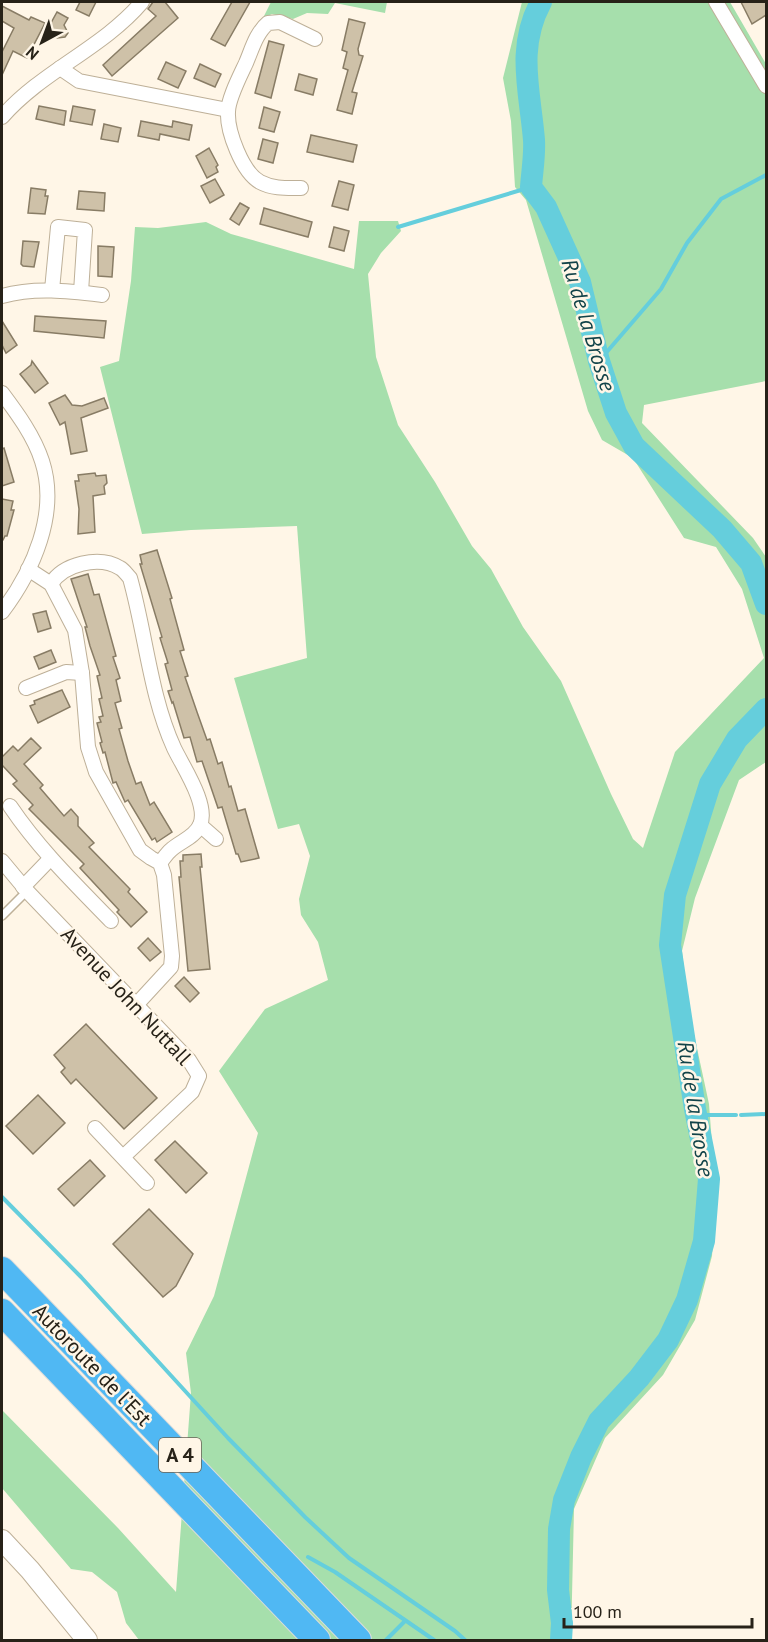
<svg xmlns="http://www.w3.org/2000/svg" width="768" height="1642" font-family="'PT Sans',sans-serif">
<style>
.green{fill:#a6dfac}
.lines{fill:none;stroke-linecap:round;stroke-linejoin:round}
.stream{stroke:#65cedc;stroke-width:4}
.river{stroke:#65cedc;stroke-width:22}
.building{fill:#cec1a8;stroke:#887c65;stroke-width:1.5}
.lane-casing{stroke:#beb098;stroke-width:10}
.street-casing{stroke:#beb098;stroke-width:16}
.secondary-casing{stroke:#beb098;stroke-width:22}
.highway-casing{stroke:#dcdcda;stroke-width:28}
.lane{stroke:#fff;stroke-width:7}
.street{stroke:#fff;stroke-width:14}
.secondary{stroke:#fff;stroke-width:20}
.highway{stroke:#50b8f3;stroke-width:26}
.labels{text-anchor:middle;stroke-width:5;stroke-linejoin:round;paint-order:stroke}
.shield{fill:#fff6e7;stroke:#686256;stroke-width:1.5}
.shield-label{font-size:20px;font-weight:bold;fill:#272218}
.street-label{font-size:21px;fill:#272218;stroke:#fff6e7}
.water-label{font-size:22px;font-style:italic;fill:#124349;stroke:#fff6e7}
</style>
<rect width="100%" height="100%" fill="#fff6e7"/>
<g class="green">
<path d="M271,2H387L385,13L335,3L328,14L307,13L293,19L272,14L263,18Z"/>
<path d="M522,2H730L766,64V381L644,405L642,423L753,538L766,557V762L739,780L695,898L682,951L688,1006L709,1104L716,1196L712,1256L695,1320L663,1375L605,1438L574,1509L571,1640H139L126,1623L117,1592L92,1572L71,1569L2,1488V1410L118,1528L176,1592L191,1393L186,1353L214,1296L258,1133L219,1071L265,1009L328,980L318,942L301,915L299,899L310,856L299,824L278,829L234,678L307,658L297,526L191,530L142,534L100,367L119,361L131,281L135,227L158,228L206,222L231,234L354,269L359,221H398L401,231L381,253L368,274L376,357L398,425L435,482L472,546L491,569L523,627L561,681L611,794L633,839L643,848L675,752L764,658L742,589L716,547L684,538L633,458L602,440L588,411L526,200L515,187L511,121L503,78Z"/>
</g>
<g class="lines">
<g class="stream">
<path d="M398,227L531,187"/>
<path d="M599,361L661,289L687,243L721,199L766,175"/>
<path d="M696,1115H736"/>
<path d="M741,1115L766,1114"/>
<path d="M2,1197L81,1277L228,1438L305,1517L349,1558L455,1631L465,1640"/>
<path d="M308,1557L335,1572L434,1640"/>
<path d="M386,1640L405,1621"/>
</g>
<g class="river">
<path d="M541,2C516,48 530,91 534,140C535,155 532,172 531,187L546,207L580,282L599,361L616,413L634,446L722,529L751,563L766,604"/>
<path d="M561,1640L562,1623L558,1590L559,1529L564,1500L581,1457L599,1421L639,1378L668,1340L687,1300L704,1241L709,1179L695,1109L670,945L675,895L710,784L737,739L766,709"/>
</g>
</g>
<g class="building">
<path d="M80,2H96L89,16L76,10Z"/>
<path d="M153,2H165L178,18L112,76L103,65L156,16L148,9Z"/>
<path d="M232,2H250L225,46L211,39Z"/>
<path d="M741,2H766V15L752,24Z"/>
<path d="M2,6L29,20L31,17L45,23L27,58L13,51L2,75V52L14,28L2,21Z"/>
<path d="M57,12L68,18L64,25L68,33L65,37L57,38L46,32Z"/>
<path d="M349,19L365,23L358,49L359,55L363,56L352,92L357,93L352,114L337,110L348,70L343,68L347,52L342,50Z"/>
<path d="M269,41L284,45L271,98L255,93Z"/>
<path d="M166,62L186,71L178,88L158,79Z"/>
<path d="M200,64L221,74L215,87L194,78Z"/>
<path d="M299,74L317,79L313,95L295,90Z"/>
<path d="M39,106L66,111L64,125L36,119Z"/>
<path d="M73,106L95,110L92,125L70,121Z"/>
<path d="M264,107L280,112L274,132L259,128Z"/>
<path d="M141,121L172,127L173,121L192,125L189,140L160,134L159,140L138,136Z"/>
<path d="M104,124L121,128L118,142L101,139Z"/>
<path d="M311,135L357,145L353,162L307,152Z"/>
<path d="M263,139L278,143L273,163L258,159Z"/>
<path d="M209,148L218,165L216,167L218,172L207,178L196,156Z"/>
<path d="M215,179L224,195L210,203L201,186Z"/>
<path d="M339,181L354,185L348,210L332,206Z"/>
<path d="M31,188L46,190L45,196H48L45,214L28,213Z"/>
<path d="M79,191L105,193L104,211L77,209Z"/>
<path d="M240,203L249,208L239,225L230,219Z"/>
<path d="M264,208L312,222L308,237L260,224Z"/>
<path d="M334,227L349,231L344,251L329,247Z"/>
<path d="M23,241L39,242L34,267L23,266L21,264Z"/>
<path d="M98,246L114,247L112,277L98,276Z"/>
<path d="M35,316L106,321L104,338L34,331Z"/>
<path d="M2,321L17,345L6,353L2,345Z"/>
<path d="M32,361L48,383L35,393L20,374L31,365Z"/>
<path d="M65,395L72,405L82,406L104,398L108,408L81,418L87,451L71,454L65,422L60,425L49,403Z"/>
<path d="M4,448L14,482L2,486V449Z"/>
<path d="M95,473L96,476L106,475L107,483L104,486L105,494L93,496L95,532L78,534L79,509L75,481H79L78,475Z"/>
<path d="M2,499L13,501L11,510H14L7,536H5L3,540H2Z"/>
<path d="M157,550L172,598L170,599L184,650L180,651L188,676L185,677L197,712L207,740L210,739L218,764L222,762L229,787L231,786L238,811L245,809L259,858L241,862L238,854H236L222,807L218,808L202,761L197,762L190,737L184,738L173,702L172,703L168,691L172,690L165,664L168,663L160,638L162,637L140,564H142L140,555Z"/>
<path d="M88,574L94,595L99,594L116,656L113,657L120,678L116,680L121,701L115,703L122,728L119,729L128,761L136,784L141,782L150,805L154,802L172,832L157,842L155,838L152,840L128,800L125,802L116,782L113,783L105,752L103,753L100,743L102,742L97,723L101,722L99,717L103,716L99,699L102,698L97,676L100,675L90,646L85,627H87L71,579Z"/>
<path d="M46,611L51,628L38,632L33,614Z"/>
<path d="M51,650L56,662L39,669L34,657Z"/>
<path d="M62,690L70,707L38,723L30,706L35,704L34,701Z"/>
<path d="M31,738L41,748L24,764L43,785L40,788L64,816L71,809L78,817V826L94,843L89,847L130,889L128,892L147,912L131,927L117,912L119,910L80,868L84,864L29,809L33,805L13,784L17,781L2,765V757L13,746L18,751Z"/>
<path d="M201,854L202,867H200L210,969L188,971L179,877H181L180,861H183V855Z"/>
<path d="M148,938L161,952L150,961L138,948Z"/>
<path d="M184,977L199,993L190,1002L175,986Z"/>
<path d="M86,1024L157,1098L124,1129L76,1079L71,1084L61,1072L65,1068L54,1055Z"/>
<path d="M38,1095L65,1123L33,1154L6,1126Z"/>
<path d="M175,1141L207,1173L186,1193L155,1160Z"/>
<path d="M90,1160L105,1176L74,1206L58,1189Z"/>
<path d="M149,1209L193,1254L176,1286L163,1297L113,1244Z"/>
</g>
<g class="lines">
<g class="lane-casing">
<path id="lane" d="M2,916L27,891"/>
</g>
<g class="street-casing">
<g id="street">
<path d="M716,2L766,86"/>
<path d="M60,68L79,81L228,110"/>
<path d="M2,117C42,71 103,48 142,2"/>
<path d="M301,188C287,188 273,189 260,182C242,172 227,131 228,112C228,99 240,76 246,63C252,49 256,33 268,23L280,22L315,39"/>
<path d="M52,290L58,227L85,230L81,292"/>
<path d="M2,296C35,287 68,291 102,295"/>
<path d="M2,393C17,413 34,436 42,461C59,513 33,571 2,612"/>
<path d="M28,569L51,584L75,630L82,673L88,747L96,772L140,850L151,858L160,863L164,875L172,956L171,967L136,1005"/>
<path d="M51,584C63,564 99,555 120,568C124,570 127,575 130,578C146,635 150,695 174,748C183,767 209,805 200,825C195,837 181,841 172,849C167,853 164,858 160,863"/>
<path d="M26,688L66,672L82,673"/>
<path d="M10,806C39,849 75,884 111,921"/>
<path d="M200,825L216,839"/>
<path d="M2,861L27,891L189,1060L199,1076L192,1092L123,1157"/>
<path d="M23,887L50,859"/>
<path d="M95,1128L147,1183"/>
</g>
</g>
<g class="secondary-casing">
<path id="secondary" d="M2,1540L30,1570L87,1640"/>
</g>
<g class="highway-casing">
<g id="highway">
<path d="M2,1270L358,1640"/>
<path d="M2,1312L317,1640"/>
</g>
</g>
<use href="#lane" class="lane"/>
<use href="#street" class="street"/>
<use href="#secondary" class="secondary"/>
<use href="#highway" class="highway"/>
</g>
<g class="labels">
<rect class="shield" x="159" y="1438" width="42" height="34" rx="4.5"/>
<g class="shield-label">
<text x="180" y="1462">A 4</text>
</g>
<g class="street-label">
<text transform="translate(126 996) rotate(47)" y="7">Avenue John Nuttall</text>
<text transform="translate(92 1365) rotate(46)" y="7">Autoroute de l’Est</text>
</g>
<g class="water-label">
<text transform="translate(589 325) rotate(73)" y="8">Ru de la Brosse</text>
<text transform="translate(696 1109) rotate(81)" y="8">Ru de la Brosse</text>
</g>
</g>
<rect width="768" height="1642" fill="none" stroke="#272218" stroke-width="6"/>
<g transform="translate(42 42) rotate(221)" stroke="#fff6e7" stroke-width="4.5" paint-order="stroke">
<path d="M0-4.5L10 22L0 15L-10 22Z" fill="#272218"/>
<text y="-9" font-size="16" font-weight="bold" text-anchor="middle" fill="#272218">N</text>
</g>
<path d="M564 1618v9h188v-9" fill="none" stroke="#272218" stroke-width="3"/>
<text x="573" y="1618" font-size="18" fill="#272218" stroke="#fff6e7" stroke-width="4.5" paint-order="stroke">100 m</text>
</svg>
